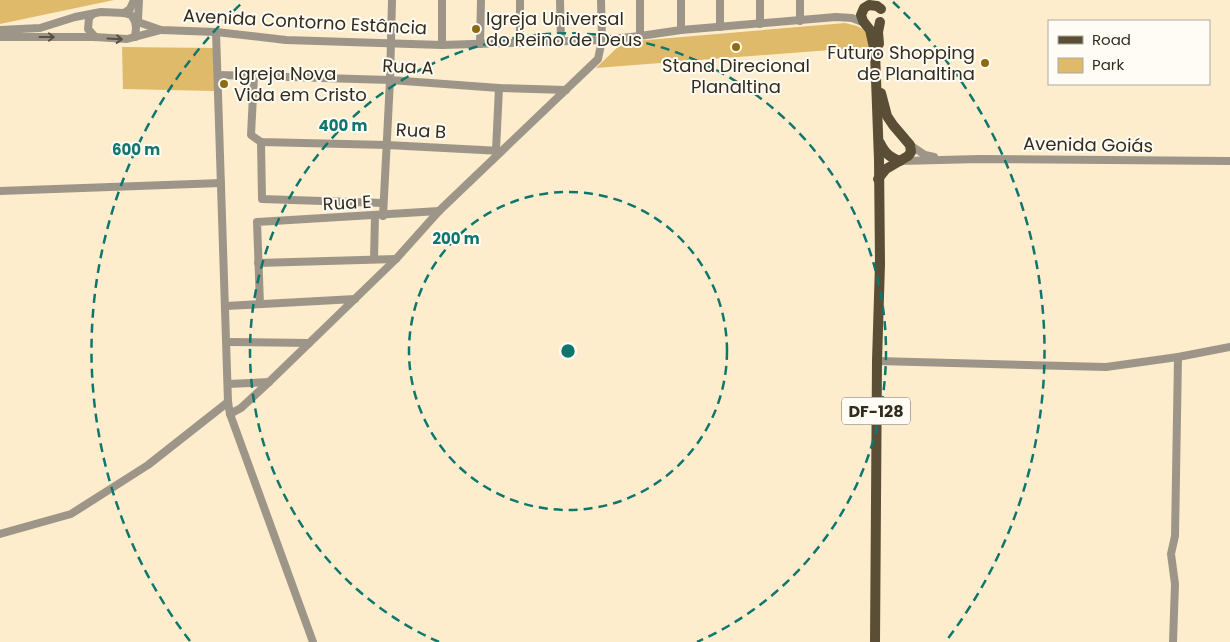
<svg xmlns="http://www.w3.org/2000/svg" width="1230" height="642" font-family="Poppins,sans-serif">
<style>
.green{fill:#e0ba6b}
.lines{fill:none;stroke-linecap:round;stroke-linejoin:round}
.minor{stroke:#9d9688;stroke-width:8}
.major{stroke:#5a4e36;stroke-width:10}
.oneway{stroke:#575144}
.ring{fill:none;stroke:#0f766e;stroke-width:2.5;stroke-dasharray:9 6}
.poi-dot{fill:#8f6b10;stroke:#fffcf5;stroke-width:2}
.labels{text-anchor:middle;stroke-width:4;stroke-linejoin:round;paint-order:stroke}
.shield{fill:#fffcf5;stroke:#706a5f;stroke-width:1}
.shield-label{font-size:16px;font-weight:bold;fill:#322c1f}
.poi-label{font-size:18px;fill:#322c1f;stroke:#fffcf5;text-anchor:start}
.street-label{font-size:18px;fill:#322c1f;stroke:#fffcf5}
.centre{fill:#0f766e;stroke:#fffcf5;stroke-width:2.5}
.ring-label{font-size:15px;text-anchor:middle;font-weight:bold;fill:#0f766e;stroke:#fffcf5;stroke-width:4;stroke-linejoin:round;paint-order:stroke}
</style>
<rect width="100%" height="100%" fill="#feedcc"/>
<g class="green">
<path d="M0,0H114L0,24Z"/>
<path d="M845,23C863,27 866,28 870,47L596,68L623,42Z"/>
<path d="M122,47L214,48V91L123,89Z"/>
</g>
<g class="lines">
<g class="minor">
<path d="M560,0L561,42"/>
<path d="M124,13L130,9L134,0"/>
<path d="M93,14L89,18L88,29L95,37"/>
<path d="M800,21V0"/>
<path d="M760,24V0"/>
<path d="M720,27V0"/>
<path d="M0,30L40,28L75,17L101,12L124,13L131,15L135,21L161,30L216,32L286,40L442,45L602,40L640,36L681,30L836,17L852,18L865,23"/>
<path d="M681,30V0"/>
<path d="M216,32L228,402L230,414L313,642"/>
<path d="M640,36V0"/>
<path d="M0,37H95L127,39L161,30"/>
<path d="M135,37L136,28L135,21L138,19L139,0"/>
<path d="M520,43V0"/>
<path d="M480,44L481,0"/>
<path d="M442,45V0"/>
<path d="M218,75L390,80L499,88L566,90"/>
<path d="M254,76L251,135L261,142L387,145L501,151"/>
<path d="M261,142L262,199L383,203"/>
<path d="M910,145L925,155L934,157"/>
<path d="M496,150L499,88"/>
<path d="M900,161L980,159L1230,161"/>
<path d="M0,191L221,183"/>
<path d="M383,216L390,80L392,0"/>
<path d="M374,259L375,216"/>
<path d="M258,263L396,259"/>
<path d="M260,304L257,222L439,211"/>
<path d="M226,306L355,299"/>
<path d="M227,342L309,343"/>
<path d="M877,361L1106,367L1178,357L1230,347"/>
<path d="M228,384L269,382"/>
<path d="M230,414L241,408L269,382L396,259L439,211L598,59L602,40L601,0"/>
<path d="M0,534L71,514L148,465L228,402"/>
<path d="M1173,642L1175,584L1171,554L1175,536L1178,357"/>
</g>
<g class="major">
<path d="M879,44L878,32L880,22"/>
<path d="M880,143C885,153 889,157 900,161"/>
<path d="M878,179L886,169L908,156L911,152L910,145L893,125L887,116L881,93"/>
<path d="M875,642L877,361L880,264L879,160L875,52L870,30L863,21L861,15L864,8L869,5L877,6L881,9"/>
</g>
</g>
<defs><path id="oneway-shaft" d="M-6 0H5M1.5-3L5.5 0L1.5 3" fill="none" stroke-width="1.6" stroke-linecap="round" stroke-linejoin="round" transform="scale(1.25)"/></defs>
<g class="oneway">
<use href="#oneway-shaft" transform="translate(47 37)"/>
<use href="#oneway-shaft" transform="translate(115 39) rotate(3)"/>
</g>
<g class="ring">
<circle cx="568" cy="351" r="159"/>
<path d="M439 642A318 318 0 1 1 697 642"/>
<path d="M190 641A477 477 0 0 1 243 2M893 2A477 477 0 0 1 946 641"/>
</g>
<g class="poi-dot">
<circle cx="476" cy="29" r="5"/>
<circle cx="736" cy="47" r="5"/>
<circle cx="985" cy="63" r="5"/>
<circle cx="224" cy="84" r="5"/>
</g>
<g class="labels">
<rect class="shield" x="842" y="397.5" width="68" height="27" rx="4"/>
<g class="shield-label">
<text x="876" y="417">DF-128</text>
</g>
<g class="poi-label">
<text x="486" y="25">Igreja Universal<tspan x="486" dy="21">do Reino de Deus</tspan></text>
<text x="975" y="59" text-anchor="end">Futuro Shopping<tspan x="975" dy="21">de Planaltina</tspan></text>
<text x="736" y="72" text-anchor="middle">Stand Direcional<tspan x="736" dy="21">Planaltina</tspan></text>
<text x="234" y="80">Igreja Nova<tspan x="234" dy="21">Vida em Cristo</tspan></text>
</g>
<g class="street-label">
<text transform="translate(305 22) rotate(3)" y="6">Avenida Contorno Estância</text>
<text transform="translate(408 67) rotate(3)" y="6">Rua A</text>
<text transform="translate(421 131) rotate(3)" y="6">Rua B</text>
<text transform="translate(1088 145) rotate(1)" y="6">Avenida Goiás</text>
<text transform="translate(347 203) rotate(-3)" y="6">Rua E</text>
</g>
</g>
<circle cx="568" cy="351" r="8" class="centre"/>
<g class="ring-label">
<text x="343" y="131">400 m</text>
<text x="136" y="155">600 m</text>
<text x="456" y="244">200 m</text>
</g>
<rect x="1048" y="20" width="162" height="65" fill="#fffcf5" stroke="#ada99f"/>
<rect x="1058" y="36" width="25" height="8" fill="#5a4e36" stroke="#ada99f"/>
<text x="1092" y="45" font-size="15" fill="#322c1f">Road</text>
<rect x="1058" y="58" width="25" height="15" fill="#e0ba6b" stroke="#ada99f"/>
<text x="1092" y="70" font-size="15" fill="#322c1f">Park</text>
</svg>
